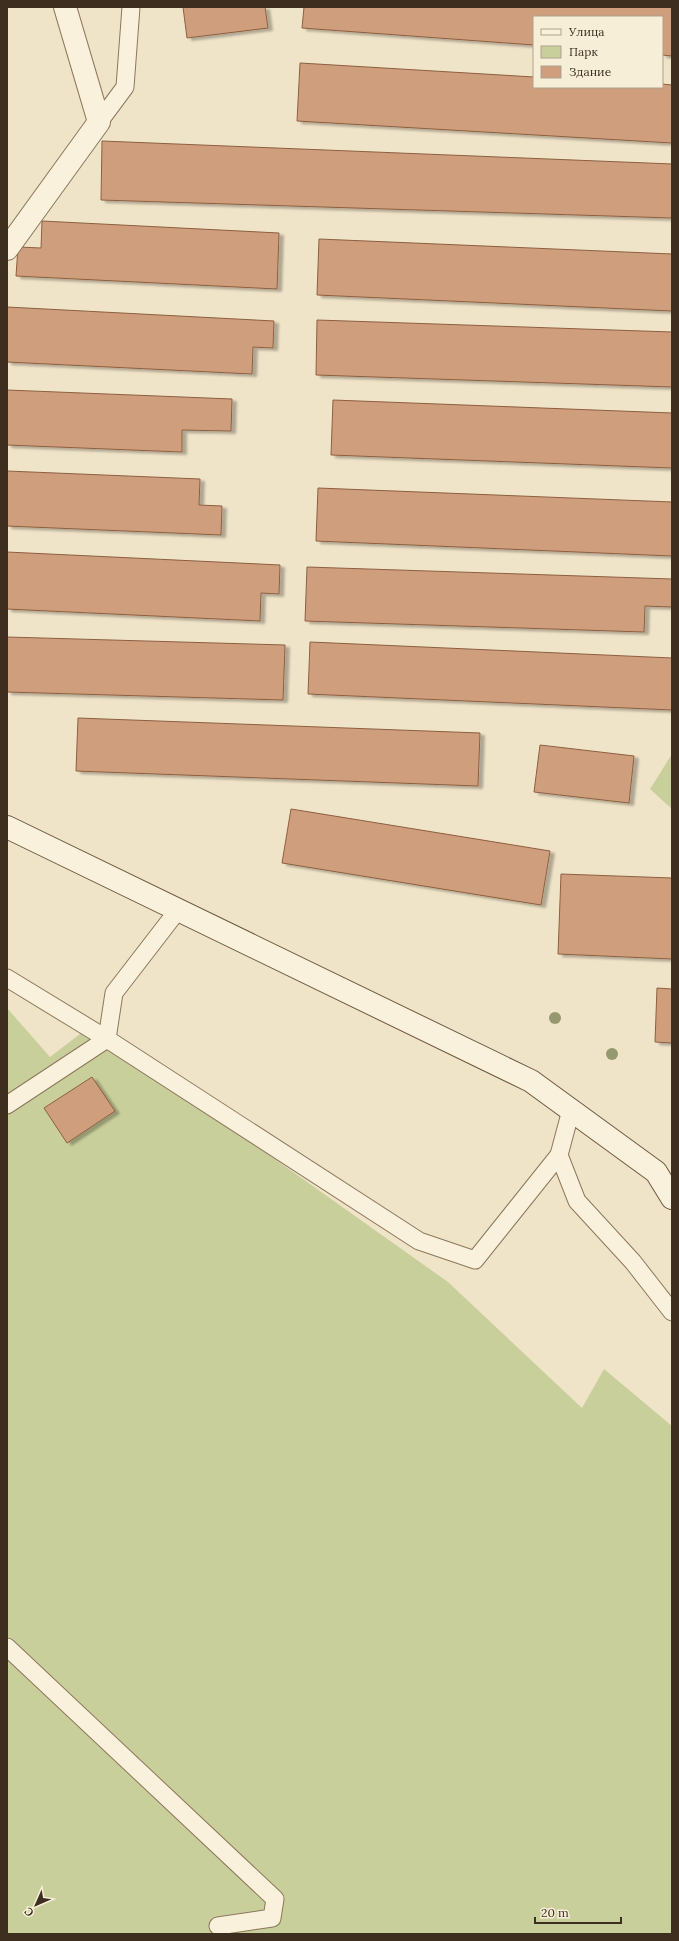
<svg xmlns="http://www.w3.org/2000/svg" width="679" height="1941" font-family="Lora,serif">
<style>
.green{fill:#c9cf9b}
.building{fill:#cf9f7d;stroke:#8d5f41;filter:url(#shadow)}
.lines{fill:none;stroke-linecap:round;stroke-linejoin:round}
.lane-casing{stroke:#8d765c;stroke-width:19}
.street-casing{stroke:#8d765c;stroke-width:24}
.secondary-casing{stroke:#6f573f;stroke-width:24}
.lane{stroke:#faf1dc;stroke-width:17}
.street{stroke:#faf1dc;stroke-width:22}
.secondary{stroke:#faf1dc;stroke-width:22}
.tree{fill:#96986f}
</style>
<defs>
<filter id="shadow"><feDropShadow dx="4.5" dy="2.5" stdDeviation="1" flood-color="#0004"/></filter>
</defs>
<rect width="100%" height="100%" fill="#f0e4c8"/>
<g class="green">
<path d="M672,754V809L650,789Z"/>
<path d="M7,1008L50,1057L89,1027L448,1282L582,1408L604,1369L672,1426V1934H7Z"/>
</g>
<g class="building">
<path d="M183,7H265L268,28L187,38Z"/>
<path d="M304,7H672V56L662,55V17H534V45L302,28Z"/>
<path d="M300,63L534,77V87H662V84L672,85V143L297,121Z"/>
<path d="M102,141L672,164V218L101,200Z"/>
<path d="M42,221L279,233L277,289L16,276L18,247L41,248Z"/>
<path d="M319,239L672,254V311L317,295Z"/>
<path d="M7,307L274,321L273,348L253,347L252,374L7,362Z"/>
<path d="M317,320L672,332V387L316,375Z"/>
<path d="M7,390L232,399L231,431L182,430V452L7,445Z"/>
<path d="M333,400L672,413V468L331,455Z"/>
<path d="M7,471L200,479L199,505L222,506L221,535L7,526Z"/>
<path d="M318,488L672,502V556L316,541Z"/>
<path d="M7,552L280,565L279,594L261,593L260,621L7,609Z"/>
<path d="M307,567L672,579V607L645,606L644,632L305,621Z"/>
<path d="M7,637L285,645L283,700L7,692Z"/>
<path d="M310,642L672,658V710L308,694Z"/>
<path d="M78,718L480,733L478,786L76,771Z"/>
<path d="M540,745L634,756L629,803L534,792Z"/>
<path d="M291,809L550,851L541,905L282,863Z"/>
<path d="M561,874L672,878V959L558,954Z"/>
<path d="M657,988L672,989V1043L655,1042Z"/>
<path d="M92,1077L115,1111L67,1143L44,1108Z"/>
</g>
<g class="lines">
<g class="lane-casing">
<g id="lane">
<path d="M99,122L125,87L131,7"/>
<path d="M178,910L114,993L107,1039L419,1241L475,1260L559,1155"/>
<path d="M7,978L107,1039L7,1105"/>
<path d="M571,1110L559,1155L577,1201L633,1262L672,1312"/>
<path d="M7,1647L275,1899L272,1918L218,1926"/>
</g>
</g>
<g class="street-casing">
<path id="street" d="M7,249L99,122L65,7"/>
</g>
<g class="secondary-casing">
<path id="secondary" d="M7,827L531,1081L656,1172L672,1198"/>
</g>
<use href="#lane" class="lane"/>
<use href="#street" class="street"/>
<use href="#secondary" class="secondary"/>
</g>
<g class="tree">
<circle cx="555" cy="1018" r="6"/>
<circle cx="612" cy="1054" r="6"/>
</g>
<rect width="679" height="1941" fill="none" stroke="#3d2e20" stroke-width="16"/>
<rect x="533" y="16" width="130" height="72" fill="#f7eed8" stroke="#ada18e"/>
<rect x="541" y="29" width="20" height="6" fill="#faf1dc" stroke="#ada18e"/>
<text x="569" y="36" font-size="12" fill="#3d2e20">Улица</text>
<rect x="541" y="46" width="20" height="12" fill="#c9cf9b" stroke="#ada18e"/>
<text x="569" y="56" font-size="12" fill="#3d2e20">Парк</text>
<rect x="541" y="66" width="20" height="12" fill="#cf9f7d" stroke="#ada18e"/>
<text x="569" y="76" font-size="12" fill="#3d2e20">Здание</text>
<g transform="translate(36 1905) rotate(225)" stroke="#f7eed8" stroke-width="3" paint-order="stroke">
<path d="M0-3L7 15L0 10L-7 15Z" fill="#3d2e20"/>
<text y="-6" font-size="11" font-weight="bold" text-anchor="middle" fill="#3d2e20">С</text>
</g>
<path d="M535 1917v6h86v-6" fill="none" stroke="#3d2e20" stroke-width="2"/>
<text x="541" y="1917" font-size="12" fill="#3d2e20" stroke="#f7eed8" stroke-width="3" paint-order="stroke">20 m</text>
</svg>
